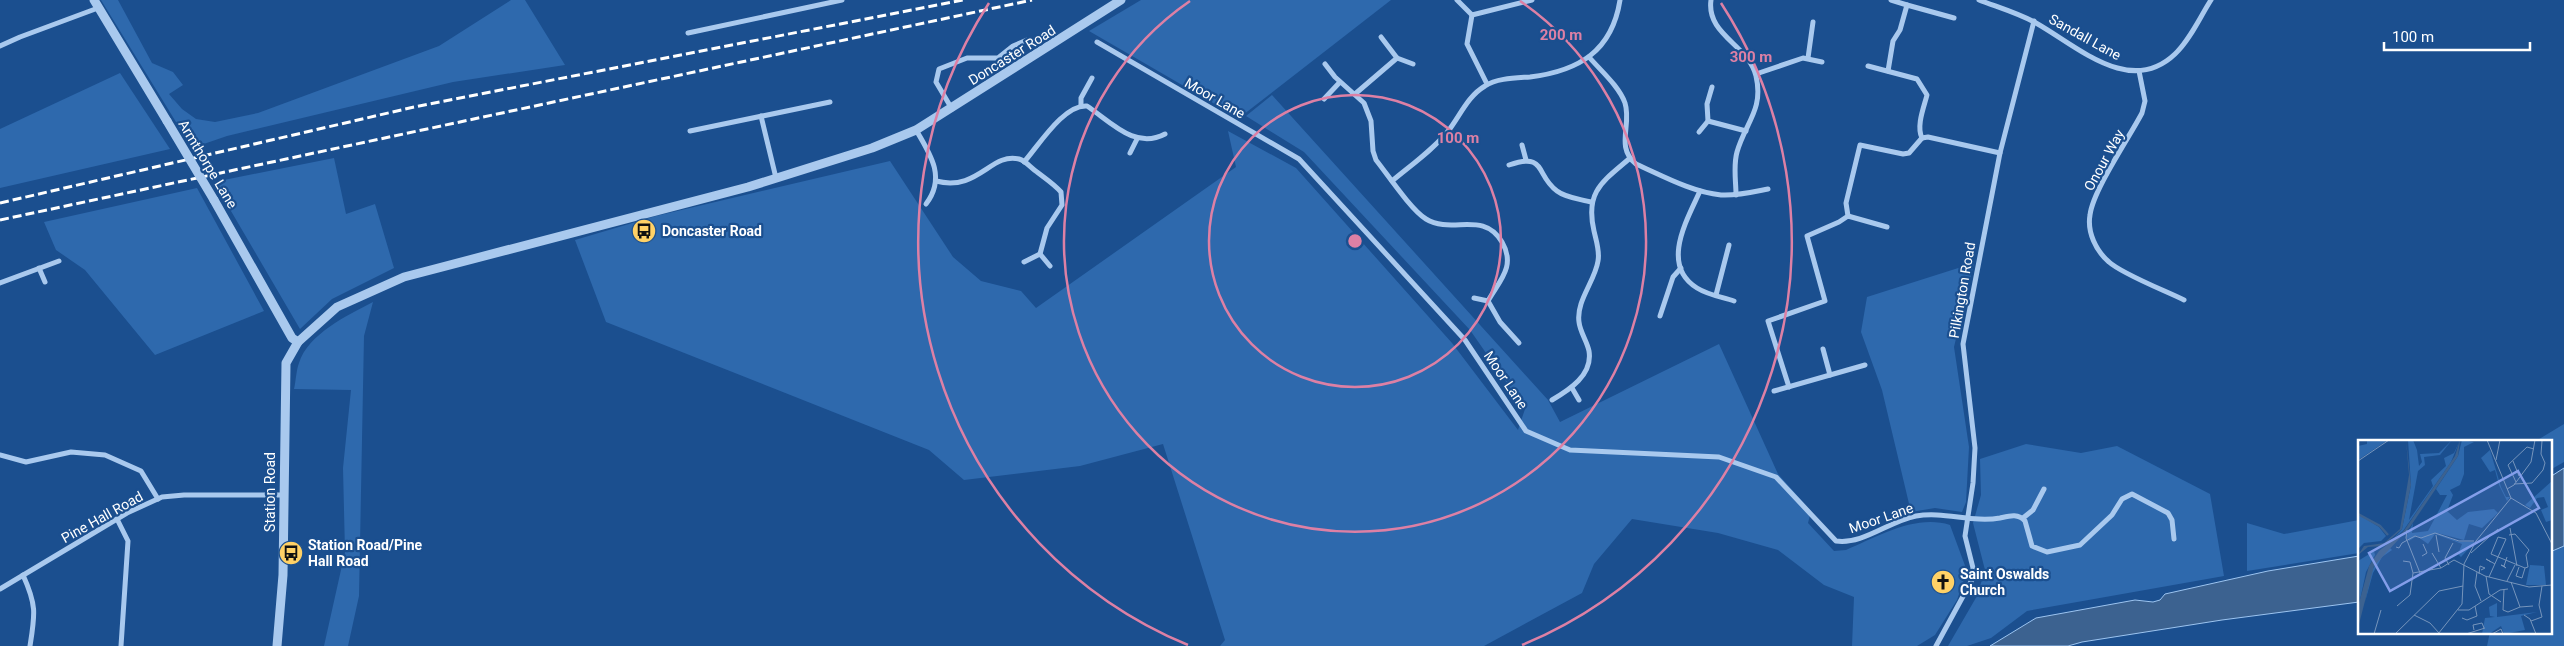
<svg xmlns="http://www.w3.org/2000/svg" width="2564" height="646" font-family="Roboto,sans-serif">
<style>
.green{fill:#2e69ad}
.water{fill:#3c6290;stroke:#9cc4f0}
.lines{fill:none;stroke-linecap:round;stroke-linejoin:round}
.minor{stroke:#a9c9ee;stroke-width:5}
.tertiary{stroke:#a9c9ee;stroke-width:9}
.rail{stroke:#fff;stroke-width:3;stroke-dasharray:9 4;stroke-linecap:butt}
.tertiary-bridge{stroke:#a9c9ee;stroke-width:9}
.ring{fill:none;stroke:#dd80a5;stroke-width:2.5}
.labels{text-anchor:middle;stroke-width:4.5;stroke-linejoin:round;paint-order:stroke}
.street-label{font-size:14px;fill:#fff;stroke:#1b4f8f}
.poi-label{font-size:14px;font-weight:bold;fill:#fff;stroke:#1b4f8f;text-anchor:start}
.inset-river{fill:none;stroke:#3c6290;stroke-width:2.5}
.inset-road{fill:none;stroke:#7695bc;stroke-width:1}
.view{fill:#839eea;fill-opacity:0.15;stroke:#839eea;stroke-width:2.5}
.inset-edge{fill:none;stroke:#fff;stroke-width:2.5}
.centre{fill:#dd80a5;stroke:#1b4f8f;stroke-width:2.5}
.ring-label{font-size:15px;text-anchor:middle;font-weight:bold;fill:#dd80a5;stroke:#1b4f8f;stroke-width:4.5;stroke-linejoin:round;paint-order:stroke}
</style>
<rect width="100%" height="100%" fill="#1b4f8f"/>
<g class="green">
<path d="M101,0H118L152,63L173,72L183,85L169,94L182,109L196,119L215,122L258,113L439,46L511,0H525L565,65L453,82L227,136L192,148Z"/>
<path d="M1141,0H1391L1239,118L1089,31Z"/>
<path d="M120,73L170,149L0,188V129Z"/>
<path d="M1272,95L1548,400L1560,422L1719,344L1778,474L1811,511L1808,523L1834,551L1846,550C1877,537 1915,514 1950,525L1967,571L1957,600L1935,635L1917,646H1852L1854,597L1824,585L1778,550L1718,533L1632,519L1594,564L1582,593L1484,646H1220L1225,640L1163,444L1080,466L964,480L929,450L606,322L575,240L656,216L890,161L953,257L981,281L1021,291L1036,308L1236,167L1228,131L1296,168L1452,343L1518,430L1525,409L1470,330L1304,152L1246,116Z"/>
<path d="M334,158L346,214L375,204L394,268L332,299L300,329L214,182Z"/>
<path d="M197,188L264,311L155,355L85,270L56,250L44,222Z"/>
<path d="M1974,263L1954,347L1969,447L1966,502L1962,512L1935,508L1911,512L1882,390L1861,332L1867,297Z"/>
<path d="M373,302L364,336L359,596L348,646H324L345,552L343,468L351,390L294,389C296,381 296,371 299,363C308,334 348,315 373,302Z"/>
<path d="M2564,424V462L2550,470V441H2536Z"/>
<path d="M2026,444L2081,453L2117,446L2210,494L2224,576L2027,611L1991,638L1967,646H1948L1977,596L1985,570L1973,523L1981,495L1980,459Z"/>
<path d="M2359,520V553L2247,571V523L2284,534Z"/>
<path d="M2564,546V646H2487L2490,632H2550V552Z"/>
</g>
<g class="water">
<path d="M2564,468V546L2550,552V477Z"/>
<path d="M2359,556V602L2222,620L2082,642L2068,646H1990L2036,618L2135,600L2153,602L2160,600L2165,594L2268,571Z"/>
</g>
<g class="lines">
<g class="minor">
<path d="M1457,0L1472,15"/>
<path d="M1711,0C1706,35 1749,45 1756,76C1764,110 1745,123 1737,152C1733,166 1736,181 1736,195"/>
<path d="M1891,0L1907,5"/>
<path d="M1979,0C1997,7 2018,13 2036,23C2077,46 2130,97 2175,54C2190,40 2200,17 2211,0"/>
<path d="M688,33L842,0"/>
<path d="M1381,37L1397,58L1413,64"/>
<path d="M1097,42L1299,159L1465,340L1526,431L1570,450L1719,457L1776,477L1836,541C1863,545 1889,521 1916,516C1944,511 1972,523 2000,518C2009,516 2018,513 2025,521L2032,546L2047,552L2080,545L2112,515L2122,499L2132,494L2168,513L2172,520L2174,539"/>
<path d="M0,46L20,37L98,8"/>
<path d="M1589,57C1600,70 1619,86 1625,103C1632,125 1615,147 1636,164C1663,176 1692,192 1721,195C1737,196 1753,192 1768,189"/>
<path d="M1808,58L1813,22"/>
<path d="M1325,64L1335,77L1364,103L1371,121L1373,151L1376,160C1388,175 1411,210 1426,219C1452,235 1483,210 1502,242C1516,266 1500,280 1488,301"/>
<path d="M1868,66L1917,79L1927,95C1924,107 1916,126 1922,138"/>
<path d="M1888,71L1893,41L1900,30L1907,5L1954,18"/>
<path d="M2139,71L2145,101L2142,113C2129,138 2093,190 2090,215C2087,232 2096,251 2109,262C2122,274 2166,291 2184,300"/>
<path d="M1756,74L1803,58L1822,62"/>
<path d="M1487,84L1467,44L1472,15L1532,0"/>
<path d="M1355,94L1397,58"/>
<path d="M1324,99L1340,82"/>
<path d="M1081,106V98L1092,78"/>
<path d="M952,109L936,82L939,69L967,58H998L1013,46L1027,40"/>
<path d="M761,116L776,178"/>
<path d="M1708,121L1746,131"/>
<path d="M916,130C931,155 946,178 926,204"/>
<path d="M690,131L830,102"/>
<path d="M1699,132L1708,121L1707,104L1712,87"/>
<path d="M1922,138L1928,137L2000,153"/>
<path d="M1522,145L1526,160"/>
<path d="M1130,153L1137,139"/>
<path d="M1024,162C1039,145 1064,104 1087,106C1111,122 1135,150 1165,134"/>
<path d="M1509,165C1547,152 1535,175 1557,191C1566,198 1580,199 1591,202"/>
<path d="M936,181C978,192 991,152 1019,159C1026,161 1031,168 1037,172C1046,179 1054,184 1061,192L1062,205L1047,228L1040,254"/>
<path d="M1392,181C1411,165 1433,150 1449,130C1461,114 1468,96 1485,86C1497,78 1516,78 1530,77C1579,71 1612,51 1620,0"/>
<path d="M1700,191C1687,220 1660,265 1697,288C1708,295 1722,297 1734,301"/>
<path d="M1848,216L1846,203L1860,145L1903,154L1909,153L1922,138"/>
<path d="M1024,262L1040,254L1050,266"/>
<path d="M39,268L45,282"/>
<path d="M0,283L59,261"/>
<path d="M1716,295L1729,245"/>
<path d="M1474,298L1488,301L1500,322L1519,343"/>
<path d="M1660,316L1673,277L1681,268"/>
<path d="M1823,349L1830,375"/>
<path d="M1789,387L1768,321L1825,301L1807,236L1839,222L1848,216L1887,227"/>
<path d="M1572,388L1579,400"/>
<path d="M1774,391L1865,365"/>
<path d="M1552,400C1569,390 1593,375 1589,351C1587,341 1580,332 1579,322C1576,301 1595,281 1598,261C1600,251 1596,240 1594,231C1585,192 1602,182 1629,159"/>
<path d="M0,455L26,462L71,452L105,455L141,471L158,499"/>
<path d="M2023,518L2033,510L2044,489"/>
<path d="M117,519L128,541L121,646"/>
<path d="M23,575C37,606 35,614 30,646"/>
<path d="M0,589L127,513L162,497L184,495H284"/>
<path d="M1936,646L1973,578V568L1965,536L1973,483L1975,448L1963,344L2000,153L2034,21"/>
</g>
<g class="tertiary">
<path d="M94,0L167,121"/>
<path d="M214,200L292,338L298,342"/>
<path d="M277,646L283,575L286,363L298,342L337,307L404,277L748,187L872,148L916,130L1121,0"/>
</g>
<g class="rail">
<path d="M0,203L414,107L963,0"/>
<path d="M0,220L1032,0"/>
</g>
<path class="tertiary-bridge" d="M167,121L214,200"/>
</g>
<g class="ring">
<circle cx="1355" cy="241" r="146"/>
<path d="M1520 1A291 291 0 1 1 1190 1"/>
<path d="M1188 645A437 437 0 0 1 989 3M1721 3A437 437 0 0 1 1522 645"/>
</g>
<defs>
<g id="bus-disc" transform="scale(1.25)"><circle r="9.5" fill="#ffd166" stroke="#1b4f8f"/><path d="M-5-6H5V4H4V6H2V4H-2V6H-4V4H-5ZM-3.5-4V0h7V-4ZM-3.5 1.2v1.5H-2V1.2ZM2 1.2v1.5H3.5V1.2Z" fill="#111"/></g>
<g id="church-disc" transform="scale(1.25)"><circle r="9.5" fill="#ffd166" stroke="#1b4f8f"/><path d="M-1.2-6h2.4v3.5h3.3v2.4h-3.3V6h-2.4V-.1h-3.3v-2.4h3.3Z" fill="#111"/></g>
</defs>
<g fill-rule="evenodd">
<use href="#bus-disc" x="644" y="231"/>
<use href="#bus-disc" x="291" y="553"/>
<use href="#church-disc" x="1943" y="582"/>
</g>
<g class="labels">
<g class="street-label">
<text transform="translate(2085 37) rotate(29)" y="5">Sandall Lane</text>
<text transform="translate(1012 55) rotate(-32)" y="5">Doncaster Road</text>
<text transform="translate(1215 98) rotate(30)" y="5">Moor Lane</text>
<text transform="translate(2104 160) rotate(-61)" y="5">Onour Way</text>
<text transform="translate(208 164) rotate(59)" y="5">Armthorpe Lane</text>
<text transform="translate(1962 290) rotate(-80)" y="5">Pilkington Road</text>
<text transform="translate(1506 380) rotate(56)" y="5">Moor Lane</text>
<text transform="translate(270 492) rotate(-90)" y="5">Station Road</text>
<text transform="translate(102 517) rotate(-29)" y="5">Pine Hall Road</text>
<text transform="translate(1881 518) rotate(-19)" y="5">Moor Lane</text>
</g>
<g class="poi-label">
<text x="662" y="236">Doncaster Road</text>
<text x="308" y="550">Station Road/Pine<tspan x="308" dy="16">Hall Road</tspan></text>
<text x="1960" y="579">Saint Oswalds<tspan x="1960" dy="16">Church</tspan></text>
</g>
</g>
<g transform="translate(2358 440)">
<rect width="194" height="194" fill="#1b4f8f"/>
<path d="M9,0H30L0,20V6L9,4ZM50,0H55L59,10L58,2L61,26L64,22L62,14L81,13L94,0L82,15L66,17L67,25L60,31L51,80L75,46L73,40L88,26L86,18L96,13L102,0L93,22L45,91L36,98L44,89L53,45ZM104,0L116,2L106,7V34L102,45L92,50L95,55L89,71L99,80L110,72L136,69L140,73L124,88L111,84L106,100L79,93L101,102H117L103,117L100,114L104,104L77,94L70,104L59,96L51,101L48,97L55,83L54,93L70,91L89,55H82L78,49L100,16ZM132,10L143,47L148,57H152L149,61L141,45L137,30L132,32L123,18ZM194,41V80L188,82L183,70L190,67L186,57L179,58L172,68L167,65ZM0,74L21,87L28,96L23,101L6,103L0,109ZM32,108L34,110L24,117L15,133L7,162L13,132L23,115ZM16,111L17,115L8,132L2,160L0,121ZM172,125L186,126L188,145H168ZM139,163V177L179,172L163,176L167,190L146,194L143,186L131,194H124L127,178L137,177L132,176L131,167Z" fill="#2e69ad"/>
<path d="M48,0L53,45L44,89L25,106L10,107L0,115L6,106L26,103L42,89L51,35ZM102,0L100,16L52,87L16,126L0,188V167L11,126L21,111L45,92L97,16Z" fill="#3c6290"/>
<path class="inset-river" d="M0,74L22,86L30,95"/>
<path class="inset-road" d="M129,0L153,58M138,20L142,0M0,21L31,0M155,21L161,36M158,42L150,25L169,7L176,9M156,44L174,43L185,30L187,23L183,14L184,1M149,49L156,45L173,22L177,0M153,58L178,73L194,104M152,88L159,126M49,90L48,98L62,133M78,95L81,112M151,95L157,94L171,110L168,115L170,127L167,128M148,99L140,97L133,114L167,128M38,107L41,108L44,103L57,96L63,98L77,93L101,101H116M74,113L83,128M113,113L140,89M64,116L69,113L65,104M45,121L52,122L55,133M133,122L128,119L137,124M91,125L87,118L95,103M146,126L143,125L148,128L146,126L149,117M161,127L158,136L164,138L167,128M119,132L117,146L123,161M121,134L122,126L127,128L123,130M128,136L131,154L143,162M131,137L148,99M149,141L157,125M153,142L162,167L175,166M146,149L145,170L150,172L162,167M39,166L52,155L55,133L83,128L96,120L127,136L171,147L194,145M100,170H111L142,150L150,149M56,175L72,183L81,193M166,175L172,179L178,194M104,178L109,180L119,176L117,166M173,181L184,177L181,165L184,146M116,190L115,185L124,183L126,188M16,194L23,170M37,194L81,151L105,146M80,194L104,164L106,124L118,101L153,58M108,194L127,188M134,194L143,189L145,194"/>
<path class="view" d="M160,31L181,68L32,151L11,113Z"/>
<rect width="194" height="194" class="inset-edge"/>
</g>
<circle cx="1355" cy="241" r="8" class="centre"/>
<g class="ring-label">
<text x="1561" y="40">200 m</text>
<text x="1751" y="62">300 m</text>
<text x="1458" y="143">100 m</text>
</g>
<path d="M2384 42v8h146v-8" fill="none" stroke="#ffffff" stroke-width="2.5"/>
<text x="2392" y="42" font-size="15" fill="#ffffff" stroke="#1b4f8f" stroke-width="4" paint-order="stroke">100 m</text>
</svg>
